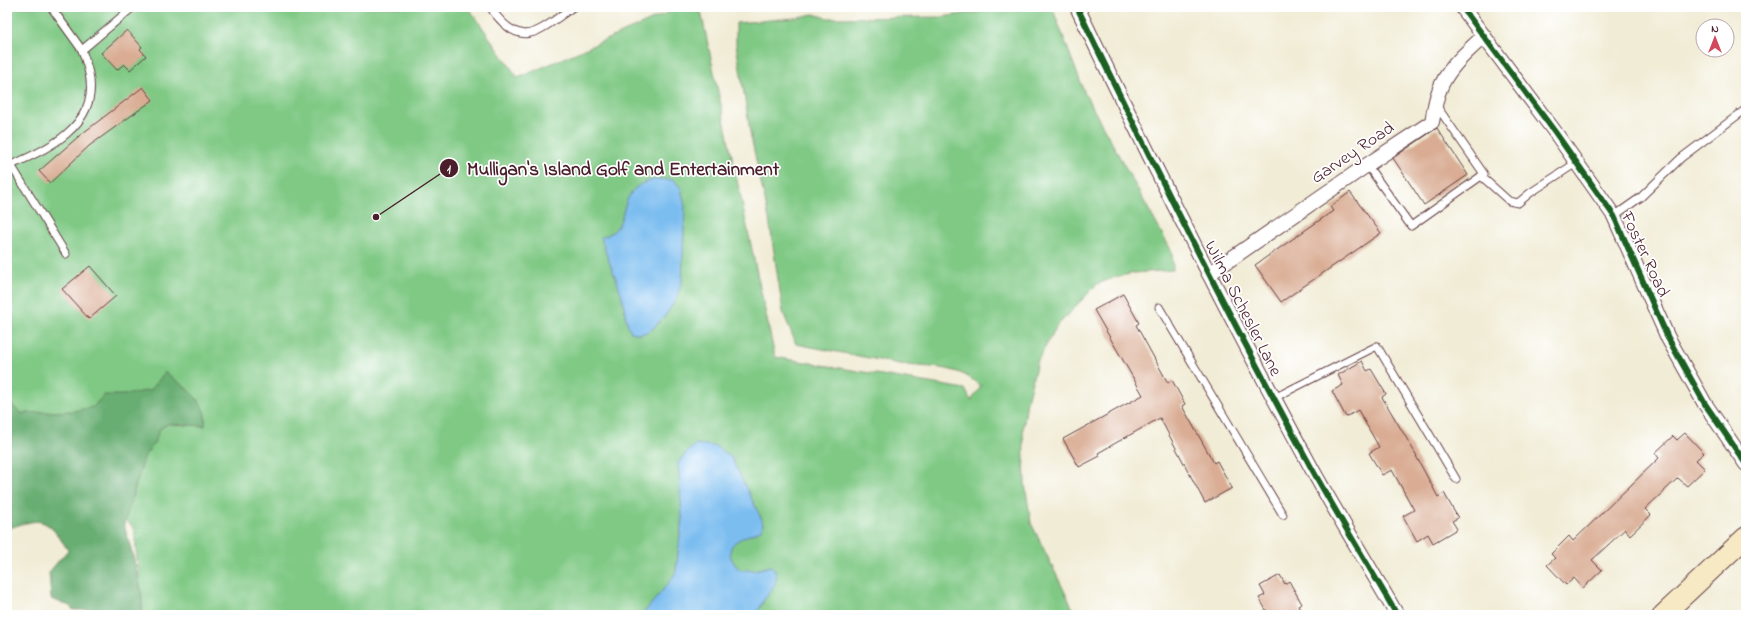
<svg xmlns="http://www.w3.org/2000/svg" width="1753" height="622" font-family="'Indie Flower',sans-serif">
<style>
.green{fill:#80c985;stroke:#657458}
.forest{fill:#68ad72;stroke:#59664e}
.water{fill:#7bbdf0;stroke:#626e8e}
.building{fill:#d9ac93}
.lines{fill:none;stroke-linecap:round;stroke-linejoin:round}
.service-casing{stroke:#633e44;stroke-width:9}
.minor-casing{stroke:#633e44;stroke-width:16}
.secondary-casing{stroke:#633e44;stroke-width:22}
.service{stroke:#fff;stroke-width:7}
.minor{stroke:#fff;stroke-width:14}
.secondary{stroke:#f6e9c3;stroke-width:20}
.cycleway-casing{stroke:#fff;stroke-width:8}
.cycleway{stroke:#1b5e20;stroke-width:6}
.labels{text-anchor:middle;stroke-width:3.5;stroke-linejoin:round;paint-order:stroke}
.street-label{font-size:18px;fill:#4a1f2b;stroke:#fff}
.leader{fill:none;stroke:#4a1f2b;stroke-width:1.5}
.callout-dot{fill:#4a1f2b;stroke:#fff;stroke-width:1.5}
.mark-label{font-size:12px;text-anchor:middle;font-weight:bold;fill:#fff}
.callout-label{font-size:19px;text-anchor:middle;font-weight:bold;fill:#4a1f2b;stroke:#fff;stroke-width:3.5;stroke-linejoin:round;paint-order:stroke}
</style>
<rect width="100%" height="100%" fill="#fff"/>
<filter id="ink" filterUnits="userSpaceOnUse"><feTurbulence type="fractalNoise" baseFrequency=".025" numOctaves="2"/><feDisplacementMap in="SourceGraphic" scale="8" xChannelSelector="R" yChannelSelector="G"/><feConvolveMatrix kernelMatrix="1 2 1 2 8 2 1 2 1" color-interpolation-filters="sRGB"/></filter>
<filter id="wash" filterUnits="userSpaceOnUse"><feTurbulence type="fractalNoise" baseFrequency=".012" numOctaves="4" result="noise"/><feDisplacementMap in="SourceGraphic" scale="16" xChannelSelector="R" yChannelSelector="G"/><feGaussianBlur stdDeviation="0.9" result="paint"/><feColorMatrix in="noise" values="0 0 0 0 0 0 0 0 0 0 0 0 0 0 0 0 0 1.4 0 .05"/><feComposite in="paint" operator="in"/></filter>
<g filter="url(#wash)">
<rect width="100%" height="100%" fill="#f1ecd5"/>
<path class="green" d="M7,7H468L518,78L681,7H700L775,357L965,389L971,401L981,386C954,363 932,369 900,364C865,357 831,351 796,344L783,312L769,219L751,137L736,44V23L794,18L813,14L828,18L941,17L977,12L993,7H1052L1085,94L1172,252L1173,270L1134,273L1116,277L1097,284L1057,326L1037,362L1027,401L1023,429L1025,484L1031,523L1076,615H143L134,528L38,437L7,402Z"/>
<path class="forest" d="M165,372C183,386 209,401 205,426L168,424L160,429L153,445L145,455L124,525L134,559L142,596L141,615H119L116,610H73L70,606L51,599L49,572L68,550C46,518 44,516 7,529V401L21,413L73,411L93,407L104,395H124L151,390Z"/>
<g class="water">
<path d="M656,179L674,180L681,188L685,206L682,281L676,300L665,316L650,331L640,334L631,332C624,319 625,306 621,293C615,274 606,257 601,237C630,231 616,203 638,186C642,183 650,181 656,179Z"/>
<path d="M696,444L715,446L731,457L762,520L763,525L761,530C754,534 744,536 737,541C724,549 732,564 741,570H755L771,566C784,577 771,590 764,600C761,605 759,610 756,615H642L671,580L676,571L682,517L678,463L685,454Z"/>
</g>
<g id="blocks">
<g class="building">
<path d="M127,30L142,47L140,49L146,56L130,70L124,64L117,70L101,53Z"/>
<path d="M143,87L153,100L89,146L50,183L39,171L79,136Z"/>
<path d="M1437,128L1468,175L1424,205L1393,158Z"/>
<path d="M1350,192L1381,233L1281,302L1255,265L1333,211L1330,207Z"/>
<path d="M90,266L116,296L89,319L62,289Z"/>
<path d="M1123,294L1139,323L1136,325L1168,383L1172,380L1185,404L1182,406L1214,463L1217,461L1232,488L1205,503L1160,418L1098,453L1100,456L1079,467L1063,439L1143,395L1094,310Z"/>
<path d="M1362,361L1367,371L1371,369L1386,394L1382,397L1417,456H1416L1438,497L1444,493L1458,518L1452,521L1457,529L1433,543L1428,534L1417,541L1403,516L1414,510L1392,470L1382,475L1369,453L1379,447L1358,410L1346,417L1332,391L1343,385L1338,375Z"/>
<path d="M1685,433L1704,453L1696,460L1705,469L1687,486L1678,478L1645,509L1651,515L1630,535L1625,529L1592,560L1602,570L1583,588L1574,578L1566,585L1547,565L1555,558L1551,554L1569,536L1573,541L1659,458L1655,453L1673,436L1677,440Z"/>
<path d="M1280,575L1285,584L1289,581L1302,604L1298,606L1303,615H1269L1259,598L1265,595L1260,586Z"/>
</g>
</g>
</g>
<g filter="url(#ink)">
<use href="#blocks" fill-opacity="0" stroke="#633e44" stroke-width="1"/>
<g class="lines">
<g class="service-casing">
<g id="service">
<path d="M51,7L82,50"/>
<path d="M490,7C521,52 537,32 573,7"/>
<path d="M1367,165L1411,226L1484,174L1436,105"/>
<path d="M1481,176L1509,201L1518,203L1530,193L1576,163"/>
<path d="M1614,216L1641,197L1681,158L1746,109"/>
<path d="M66,254L11,165C47,150 96,126 90,80C89,69 85,60 82,50L133,7"/>
<path d="M1159,307L1283,515"/>
<path d="M1274,398L1377,346L1456,479"/>
</g>
</g>
<g class="minor-casing">
<g id="minor">
<path d="M1077,7C1152,163 1229,317 1312,469C1339,518 1369,566 1397,615"/>
<path d="M1462,7L1555,132L1614,216L1668,338L1705,404L1746,464"/>
<path d="M1209,274L1367,165L1432,122C1434,112 1435,101 1439,91C1447,68 1467,52 1484,36"/>
</g>
</g>
<g class="secondary-casing">
<path id="secondary" d="M1663,615L1746,537"/>
</g>
<use href="#service" class="service"/>
<use href="#minor" class="minor"/>
<use href="#secondary" class="secondary"/>
<g class="cycleway-casing">
<g id="cycleway">
<path d="M1077,7C1152,163 1229,317 1312,469C1339,518 1369,566 1397,615"/>
<path d="M1462,7L1555,132L1614,216L1668,338L1705,404L1746,464"/>
</g>
</g>
<use href="#cycleway" class="cycleway"/>
</g>
</g>
<g class="labels">
<g class="street-label">
<text transform="translate(1352 152) rotate(-34)" y="6">Garvey Road</text>
<text transform="translate(1646 254) rotate(65)" y="6">Foster Road</text>
<text transform="translate(1244 308) rotate(63)" y="6">Wilma Schesler Lane</text>
</g>
</g>
<path class="leader" d="M376 217L449 168"/>
<g class="callout-dot">
<circle cx="376" cy="217" r="4"/>
<circle cx="449" cy="168" r="10"/>
</g>
<g class="mark-label">
<text x="449" y="173">1</text>
</g>
<g class="callout-label">
<text x="623" y="175">Mulligan's Island Golf and Entertainment</text>
</g>
<rect width="1753" height="622" fill="none" stroke="#fff" stroke-width="24"/>
<g transform="translate(1715 38)"><circle r="19" fill="#ffffff" stroke="#b7a5aa"/>
<path d="M0-3L7 15L0 10L-7 15Z" fill="#d1495b"/>
<text y="-6" font-size="11" font-weight="bold" text-anchor="middle" fill="#4a1f2b">N</text>
</g>
</svg>
